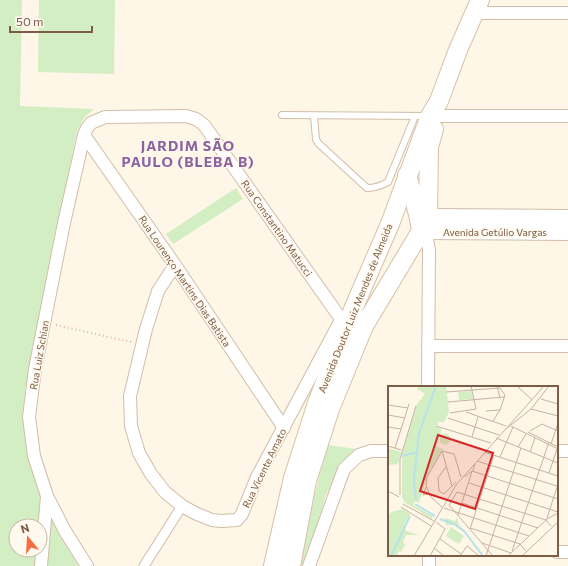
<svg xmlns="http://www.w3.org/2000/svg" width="568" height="566" font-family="Commissioner,sans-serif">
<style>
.green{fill:#d3eec2}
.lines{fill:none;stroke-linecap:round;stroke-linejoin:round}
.service-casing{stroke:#d2bdaa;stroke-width:8}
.pedestrian-casing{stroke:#d2bdaa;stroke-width:11}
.minor-casing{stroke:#d2bdaa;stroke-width:14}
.tertiary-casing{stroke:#d2bdaa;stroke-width:18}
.secondary-casing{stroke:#d8c0a9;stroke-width:20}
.path{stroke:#dcb89d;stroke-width:2;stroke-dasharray:1 3;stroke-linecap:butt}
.service{stroke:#fff;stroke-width:6}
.pedestrian{stroke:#fff;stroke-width:9}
.minor{stroke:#fff;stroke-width:12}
.tertiary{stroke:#fff;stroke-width:16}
.secondary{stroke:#fff;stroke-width:18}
.labels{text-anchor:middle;stroke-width:3;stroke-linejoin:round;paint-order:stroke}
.street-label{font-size:10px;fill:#7b5c47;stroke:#fff9ee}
.district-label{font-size:14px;font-weight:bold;letter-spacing:1px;fill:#8c639e;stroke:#fff9ee}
.inset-river{fill:none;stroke:#b8e1ea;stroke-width:2}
.inset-road{fill:none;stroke:#c6b3a1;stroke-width:1}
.view{fill:#d62828;fill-opacity:0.15;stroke:#d62828;stroke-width:2}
.inset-edge{fill:none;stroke:#7b5c47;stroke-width:2}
</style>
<rect width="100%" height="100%" fill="#fef6e6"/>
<g class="green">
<path d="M0,0H22L20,106L94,109L84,118L77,131L25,390L24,433L41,496L39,526H16V550H38L37,566H0Z"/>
<path d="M39,0H115L114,74L38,72Z"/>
<path d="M236,188L243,199L173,244L166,234Z"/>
<path d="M328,445L356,449L340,467L326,495L306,566H295Z"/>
<path d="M49,512L78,566H44Z"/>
</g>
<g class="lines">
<g class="service-casing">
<g id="service">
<path d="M282,115L428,116"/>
<path d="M314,116L316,139L318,143L367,188C375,188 381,186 388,182L415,116"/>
</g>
</g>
<g class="pedestrian-casing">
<path id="pedestrian" d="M144,566L182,506"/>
</g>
<g class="minor-casing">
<g id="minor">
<path d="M475,13H568"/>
<path d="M430,116H568"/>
<path d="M84,135L175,265L284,428"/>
<path d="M421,231L427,239L429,250L428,387"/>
<path d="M175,265L158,291L146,329L130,396L131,426L139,453L151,474L165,492L182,506L197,514L212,520L221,521L237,520L242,514L257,477L342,318"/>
<path d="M428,346H568"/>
<path d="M557,451H568"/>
<path d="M557,552H568"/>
<path d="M429,555V566"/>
<path d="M41,566L47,496"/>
<path d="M87,566L65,531L47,496L34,456L29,417L35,369L64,223L84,135L87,128L91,123L105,117L186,116L196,119L204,125L341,319"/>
<path d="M309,566L344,469L359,455L371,451H389"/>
</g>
</g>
<g class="tertiary-casing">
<g id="tertiary">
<path d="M428,217L568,218"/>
<path d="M421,231L568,232"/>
</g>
</g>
<g class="secondary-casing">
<g id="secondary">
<path d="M407,175C412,194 419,212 421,231"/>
<path d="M273,566L293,478L317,403L354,307L390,224L430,116L439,101L458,50L480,0"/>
<path d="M291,566L307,481L330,409L364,326L421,231L428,217L429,147L434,129"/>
</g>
</g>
<path class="path" d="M56,325L131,342"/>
<use href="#service" class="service"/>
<use href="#pedestrian" class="pedestrian"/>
<use href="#minor" class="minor"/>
<use href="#tertiary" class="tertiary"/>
<use href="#secondary" class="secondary"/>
</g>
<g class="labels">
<g class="street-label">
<text transform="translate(277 228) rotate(55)" y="4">Rua Constantino Matucci</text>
<text x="495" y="236">Avenida Getúlio Vargas</text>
<text transform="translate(185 281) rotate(56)" y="4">Rua Lourenço Martins Dias Batista</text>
<text transform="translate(355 308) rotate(-68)" y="4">Avenida Doutor Luiz Mendes de Almeida</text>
<text transform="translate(39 355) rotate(-80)" y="4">Rua Luiz Schian</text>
<text transform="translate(264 468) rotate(-64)" y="4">Rua Vicente Amato</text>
</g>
<g class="district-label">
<text x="188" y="151">JARDIM SÃO<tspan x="188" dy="16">PAULO (BLEBA B)</tspan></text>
</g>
</g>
<g transform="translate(388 386)">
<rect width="170" height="170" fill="#fef6e6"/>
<path d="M30,0H58L61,26L56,36H50V39L46,40L54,43L48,60L55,63L40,88L31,117L27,115L25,119L45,130L44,133L16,116L14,110V68L29,18L37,8L29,3ZM83,5L85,13L71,14L70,6ZM51.5 53a5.5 5.5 0 1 1 11 0a5.5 5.5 0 1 1-11 0ZM0,62L13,66L10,78L0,79ZM14,123L22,128L16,139L18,145L31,149H18L15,155L17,159L13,166L10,165L9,170H0V130L3,126ZM70,131V138L78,147L66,139H58L57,132L67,135ZM63,141L76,150L71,158L58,150Z" fill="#d3eec2"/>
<path class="inset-river" d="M14,70L30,66M28,114L26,94L31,47L48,0M27,118L47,130M52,133L66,138L76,145L95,170M3,170L22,130"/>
<path class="inset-road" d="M109,0L112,12M129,0L144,14M58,6L112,2M153,13L170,18M60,16L116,11M0,19L20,22M143,23L170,30M98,25L112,24M78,26L118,40M62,27L88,23L83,0M0,29L17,32M60,32L111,49M105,35L112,24L117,9L112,2M48,40L103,57M123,40L170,63M0,41L13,43M118,43L143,23L161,0M142,45L154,38L170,45M140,46L170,61M84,51L90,31M108,52L170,77M163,58L170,37M0,60L13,64M130,61L138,48M7,62L21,18M54,65L39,91L38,99L42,110L54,121M54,65L66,68L73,91M54,65L64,100M96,66L170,90M142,66L147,52M112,71L125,41M89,75L169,100M58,81L50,92L51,105L56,108L68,96M161,87L169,63M77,91L85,84L87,78M81,97L170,126M38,101L35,109L40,108M0,105L11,111M12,109V73L28,20M74,117L150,142M15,118L46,135M13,121L43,140M56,122L141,150M70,129L84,85L170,113M159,132L170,98M82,142L132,158L138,165M82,143L106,69M52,153L73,168M94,157L123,167M46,162L56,170M124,165L161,56M26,170L68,99L156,0M42,170L57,143L48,136M72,170L79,160L91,170M98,170L133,62M105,170L61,119L69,106L158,134L163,140M120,170L159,133L170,127M134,170L170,136"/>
<path class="view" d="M50,49L105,67L87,123L32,105Z"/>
<rect width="170" height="170" class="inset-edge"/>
</g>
<g transform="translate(28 538) rotate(342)"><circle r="19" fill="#fff9ee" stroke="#cabaab"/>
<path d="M0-3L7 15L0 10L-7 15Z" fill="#f46e40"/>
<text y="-6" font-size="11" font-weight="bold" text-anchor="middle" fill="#7b5c47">N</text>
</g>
<path d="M10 26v6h82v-6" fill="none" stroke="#7b5c47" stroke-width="2"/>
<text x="16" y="26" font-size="12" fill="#7b5c47" stroke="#fff9ee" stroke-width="3" paint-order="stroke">50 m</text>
</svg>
